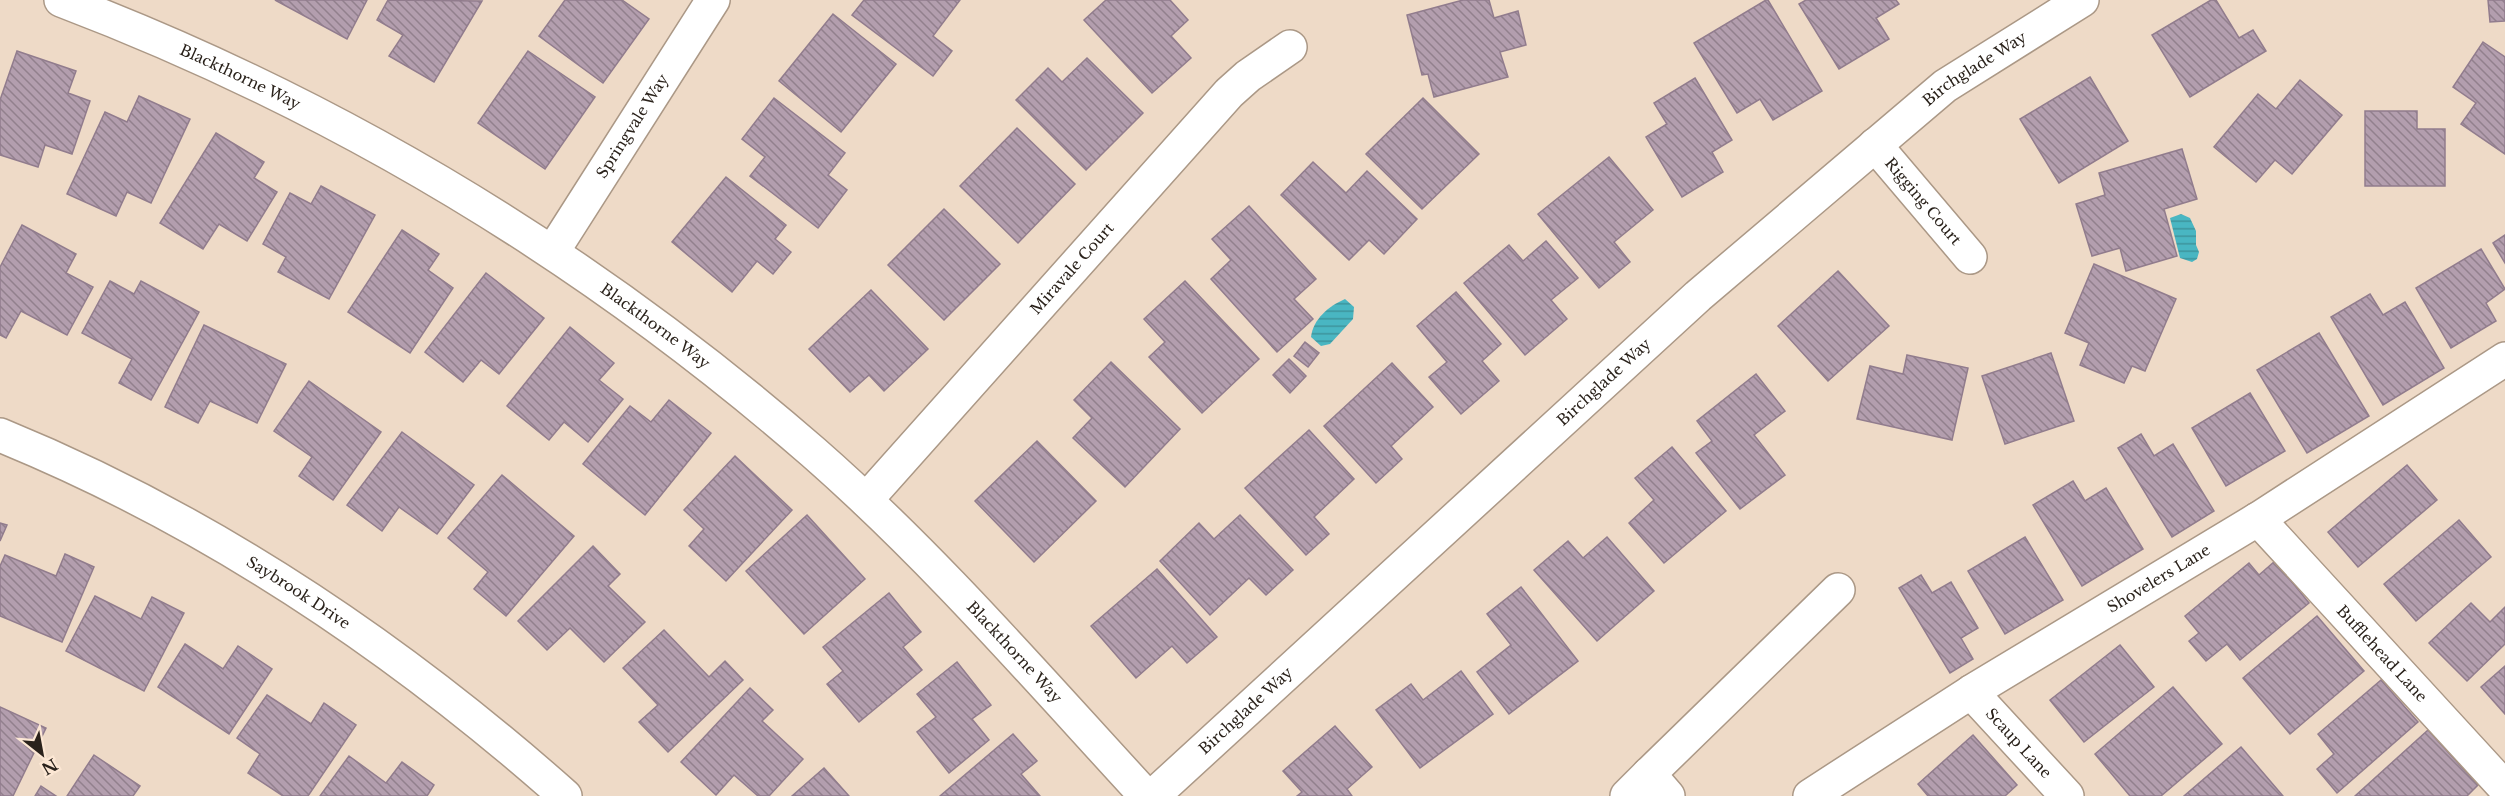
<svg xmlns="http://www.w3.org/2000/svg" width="2505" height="796" font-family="'Libre Baskerville',serif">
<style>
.water{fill:url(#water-rules)}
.building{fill:url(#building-back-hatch);stroke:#917c8d;stroke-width:1.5}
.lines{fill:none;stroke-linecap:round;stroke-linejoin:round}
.minor-casing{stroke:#ab9886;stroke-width:36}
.minor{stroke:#fff;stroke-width:33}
.labels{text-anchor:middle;stroke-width:6;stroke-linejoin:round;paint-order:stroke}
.street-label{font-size:15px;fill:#2a221b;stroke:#fce7d4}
</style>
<defs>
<pattern id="water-rules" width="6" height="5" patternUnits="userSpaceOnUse" patternTransform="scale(1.5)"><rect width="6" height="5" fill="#49b6c2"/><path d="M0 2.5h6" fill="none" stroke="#3d949d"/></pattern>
<pattern id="building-back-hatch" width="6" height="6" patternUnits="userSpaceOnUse" patternTransform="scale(1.5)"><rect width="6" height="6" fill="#b39eae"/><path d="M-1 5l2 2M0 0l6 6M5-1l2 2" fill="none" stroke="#92808d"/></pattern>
</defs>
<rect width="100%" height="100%" fill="#eedac7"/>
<g class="water">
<path d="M2181,214L2190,218L2196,231V245L2199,252L2197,259L2192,262L2180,258L2170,218Z"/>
<path d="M1345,299L1354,307L1353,319L1330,344L1321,346L1311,337C1313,319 1329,306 1345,299Z"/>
</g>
<g class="building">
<path d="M275,0H367L347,39Z"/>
<path d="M388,0L482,1L434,82L389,56L403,35L377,20Z"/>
<path d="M565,0H622L649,19L603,83L539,36Z"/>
<path d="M864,0H960L933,36L952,51L933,76L852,15Z"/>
<path d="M1106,0H1170L1188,20L1171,36L1191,58L1152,93L1084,20Z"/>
<path d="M1463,0H1489L1494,18L1518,11L1526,45L1500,52L1508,77L1434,97L1428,74L1422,75L1407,15Z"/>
<path d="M1766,0H1768L1822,91L1773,120L1760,99L1737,113L1694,43Z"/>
<path d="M1806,0H1896L1899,4L1876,18L1889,39L1839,69L1799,4Z"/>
<path d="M2211,0H2216L2239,38L2253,30L2266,51L2190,97L2152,35Z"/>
<path d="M2488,0H2505V21L2490,22Z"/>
<path d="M833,14L896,64L841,132L779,81Z"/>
<path d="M2483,42L2505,57V154L2461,124L2476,103L2453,87Z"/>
<path d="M17,51L76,71L68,93L90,101L72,154L45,145L38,167L0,155V100Z"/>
<path d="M528,51L595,97L545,169L478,123Z"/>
<path d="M1087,58L1143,113L1086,170L1016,100L1048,68L1062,82Z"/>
<path d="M2090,77L2128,141L2059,183L2020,119Z"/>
<path d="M1695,78L1732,140L1712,152L1723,172L1682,197L1646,137L1667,124L1654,103Z"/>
<path d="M2300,80L2342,115L2292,174L2275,160L2256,182L2214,147L2258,94L2276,109Z"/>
<path d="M139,96L190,119L151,203L127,192L116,216L67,194L105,112L127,122Z"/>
<path d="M774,98L845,153L828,175L847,190L818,228L750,176L765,157L742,139Z"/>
<path d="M1423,98L1479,154L1422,209L1366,154Z"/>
<path d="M2365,111H2417V129H2445V186H2365Z"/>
<path d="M1017,128L1075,184L1018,243L960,186Z"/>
<path d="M216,133L264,162L254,178L277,192L247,241L219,224L203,249L160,223Z"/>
<path d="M2182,149L2197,199L2164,209L2177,256L2126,271L2120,248L2092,256L2076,204L2105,195L2099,173Z"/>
<path d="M1609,157L1653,210L1614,242L1630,262L1599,288L1538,214Z"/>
<path d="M1313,162L1346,193L1367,171L1417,219L1384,254L1369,240L1349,260L1281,195Z"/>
<path d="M726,177L786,225L775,239L791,252L773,274L757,261L732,292L672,242Z"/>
<path d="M321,186L375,215L329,299L278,272L286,257L263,244L290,193L311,204Z"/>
<path d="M1249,206L1316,279L1294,299L1313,319L1277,352L1211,279L1231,260L1212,239Z"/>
<path d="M944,209L1000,264L944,320L888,265Z"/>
<path d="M22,225L76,254L66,273L93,287L67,335L21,311L6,338L0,335V267Z"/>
<path d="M402,230L439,254L428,270L453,288L410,353L348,312Z"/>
<path d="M2505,235V263L2493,243Z"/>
<path d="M1546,241L1578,278L1551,300L1567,319L1525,355L1464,283L1509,245L1523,261Z"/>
<path d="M2481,249L2505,289L2486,303L2496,321L2451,348L2416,288Z"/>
<path d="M2094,264L2176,299L2145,371L2132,366L2124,383L2080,365L2089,343L2065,333Z"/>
<path d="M1838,271L1889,326L1828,381L1778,326Z"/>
<path d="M486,273L544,318L499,374L481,360L463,382L425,352Z"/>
<path d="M110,281L134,294L141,281L199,312L151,400L119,383L132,359L82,333Z"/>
<path d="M1185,281L1259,359L1202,413L1149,357L1165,342L1144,319Z"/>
<path d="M871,290L928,349L884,391L869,375L850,392L809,349Z"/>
<path d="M1456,292L1501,344L1482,361L1499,381L1461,414L1429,377L1447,362L1417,326Z"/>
<path d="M2370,294L2383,315L2405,302L2444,368L2383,405L2331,317Z"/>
<path d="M204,325L286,364L257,423L210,401L198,423L165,407Z"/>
<path d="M570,327L614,363L599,380L623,399L588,442L564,422L549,440L507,406Z"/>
<path d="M2319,333L2369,416L2307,453L2257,370Z"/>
<path d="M1305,342L1319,353L1308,367L1294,356Z"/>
<path d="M2051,353L2074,421L2005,444L1982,376Z"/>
<path d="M1907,355L1968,368L1952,440L1857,419L1870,366L1903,374Z"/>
<path d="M1289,359L1306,376L1290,393L1273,375Z"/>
<path d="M1111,362L1180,429L1125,487L1073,438L1092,418L1074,400Z"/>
<path d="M1392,363L1433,407L1391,446L1402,459L1376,483L1324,426Z"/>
<path d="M1756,374L1785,411L1754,435L1785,475L1740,509L1696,453L1712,441L1697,421Z"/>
<path d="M309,381L381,432L333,500L299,476L312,457L274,431Z"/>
<path d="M2250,393L2285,451L2226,486L2192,428Z"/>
<path d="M669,400L711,433L645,515L583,464L630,406L651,422Z"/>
<path d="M1309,430L1354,479L1314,517L1329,534L1306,555L1245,488Z"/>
<path d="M402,432L474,485L437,534L399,507L382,531L347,505Z"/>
<path d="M2141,434L2154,456L2173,444L2214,511L2172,537L2118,448Z"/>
<path d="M1037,441L1096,501L1034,562L975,501Z"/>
<path d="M1672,447L1726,511L1664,563L1629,523L1654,500L1635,478Z"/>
<path d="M735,456L792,510L726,581L689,546L704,529L684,510Z"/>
<path d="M2407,465L2437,500L2358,567L2328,532Z"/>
<path d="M502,475L574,536L506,616L474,589L488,572L448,538Z"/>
<path d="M2073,481L2085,501L2106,488L2143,549L2082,586L2033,505Z"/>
<path d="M807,515L865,579L804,634L746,571Z"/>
<path d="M1240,515L1293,570L1266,595L1249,578L1210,615L1160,561L1199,523L1214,539Z"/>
<path d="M2459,520L2491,557L2416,621L2384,584Z"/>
<path d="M0,523L7,525L0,541Z"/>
<path d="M1607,537L1654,591L1597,641L1534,570L1568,541L1583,558Z"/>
<path d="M2025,537L2063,600L2005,634L1968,571Z"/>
<path d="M593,546L620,574L608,586L645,622L604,662L570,628L547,650L518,621Z"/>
<path d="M65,554L94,567L62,642L0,616V566L5,555L56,576Z"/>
<path d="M2275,561L2309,603L2240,660L2227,644L2206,661L2189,641L2199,633L2185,616L2249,563L2259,575Z"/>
<path d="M1157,569L1217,637L1187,663L1172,646L1136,678L1091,626Z"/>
<path d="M1921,575L1932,593L1951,582L1978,628L1961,638L1973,659L1950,673L1899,588Z"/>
<path d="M1521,587L1578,661L1509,714L1477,672L1511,645L1487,614Z"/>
<path d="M889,593L921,632L903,647L922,670L859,722L827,684L843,671L823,647Z"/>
<path d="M95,596L141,619L152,597L184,613L144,691L66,651Z"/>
<path d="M2471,603L2490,622L2505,607V644L2467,681L2429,643Z"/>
<path d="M2317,616L2364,671L2290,734L2243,678Z"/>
<path d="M664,630L709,677L725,661L743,680L668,752L639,722L658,705L623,668Z"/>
<path d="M185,644L223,669L238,646L272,669L229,734L158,687Z"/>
<path d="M2120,645L2154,687L2084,742L2050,700Z"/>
<path d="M957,662L991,705L972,719L989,740L949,773L917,732L936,717L917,694Z"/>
<path d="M2505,666V714L2481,687Z"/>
<path d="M1461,671L1493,714L1420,768L1376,710L1411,684L1423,700Z"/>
<path d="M2381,680L2418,722L2337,793L2317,769L2334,754L2318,734Z"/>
<path d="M2173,687L2222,744L2161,796H2130L2095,754Z"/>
<path d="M750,688L773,710L762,721L803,759L769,796H758L734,775L716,795L681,762Z"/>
<path d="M267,695L311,724L324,703L356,725L308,796H283L248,773L260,754L237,738Z"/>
<path d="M0,707L46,728L13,796H0Z"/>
<path d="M1335,726L1372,767L1347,789L1352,796H1297L1302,792L1283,771Z"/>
<path d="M2428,730L2478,785L2467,796H2355Z"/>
<path d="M1013,734L1037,761L1021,774L1040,796H940Z"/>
<path d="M1973,735L2017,785L2005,796H1928L1918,784Z"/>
<path d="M2241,747L2283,796H2184Z"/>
<path d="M94,755L140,786L133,796H67Z"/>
<path d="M349,756L386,783L402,762L434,785L427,796H320Z"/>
<path d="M824,768L849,796H792Z"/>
<path d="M41,786L56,796H35Z"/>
</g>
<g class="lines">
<g class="minor-casing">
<g id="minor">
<path id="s1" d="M61,0C337,105 590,258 813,452C933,557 1038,679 1146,796"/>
<path id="s2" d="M1875,145L1970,257"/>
<path id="s3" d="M553,251L713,0"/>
<path id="s4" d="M0,435C208,520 397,647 565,796"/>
<path id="s5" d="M866,500L1229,93L1248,76L1290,47"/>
<path id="s6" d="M2258,519L2505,788"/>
<path id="s7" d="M1971,692L2067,796"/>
<path id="s8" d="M1153,796L1698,296L1945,86L2082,0"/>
<path d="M1627,796L1649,774"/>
<path d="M1668,796L1649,774L1838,590"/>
<path id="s9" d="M1810,796L1971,692L2258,519L2505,359"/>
</g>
</g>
<use href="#minor" class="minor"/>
</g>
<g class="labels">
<g class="street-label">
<text dy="5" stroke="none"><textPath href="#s8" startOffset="1098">Birchglade Way</textPath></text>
<text dy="5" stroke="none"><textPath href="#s1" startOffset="195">Blackthorne Way</textPath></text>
<text dy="5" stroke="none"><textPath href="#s3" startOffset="148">Springvale Way</textPath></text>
<text dy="5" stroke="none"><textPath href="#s2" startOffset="74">Rigging Court</textPath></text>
<text dy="5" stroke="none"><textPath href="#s5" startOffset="310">Miravale Court</textPath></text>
<text dy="5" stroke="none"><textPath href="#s1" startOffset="680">Blackthorne Way</textPath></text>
<text dy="5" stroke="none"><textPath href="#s8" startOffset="612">Birchglade Way</textPath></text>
<text dy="5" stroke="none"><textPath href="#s9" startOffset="411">Shovelers Lane</textPath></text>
<text dy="5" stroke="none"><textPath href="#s4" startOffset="338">Saybrook Drive</textPath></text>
<text dy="5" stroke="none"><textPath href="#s1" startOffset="1166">Blackthorne Way</textPath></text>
<text dy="5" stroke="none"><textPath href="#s6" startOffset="183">Bufflehead Lane</textPath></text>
<text dy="5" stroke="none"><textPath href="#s8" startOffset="126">Birchglade Way</textPath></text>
<text dy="5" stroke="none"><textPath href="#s7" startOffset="70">Scaup Lane</textPath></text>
</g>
</g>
<g transform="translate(42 754) rotate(149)" stroke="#fce7d4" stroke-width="4.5" paint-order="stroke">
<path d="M0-4.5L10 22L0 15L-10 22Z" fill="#2a221b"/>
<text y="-9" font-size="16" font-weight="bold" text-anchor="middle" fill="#2a221b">N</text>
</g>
</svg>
